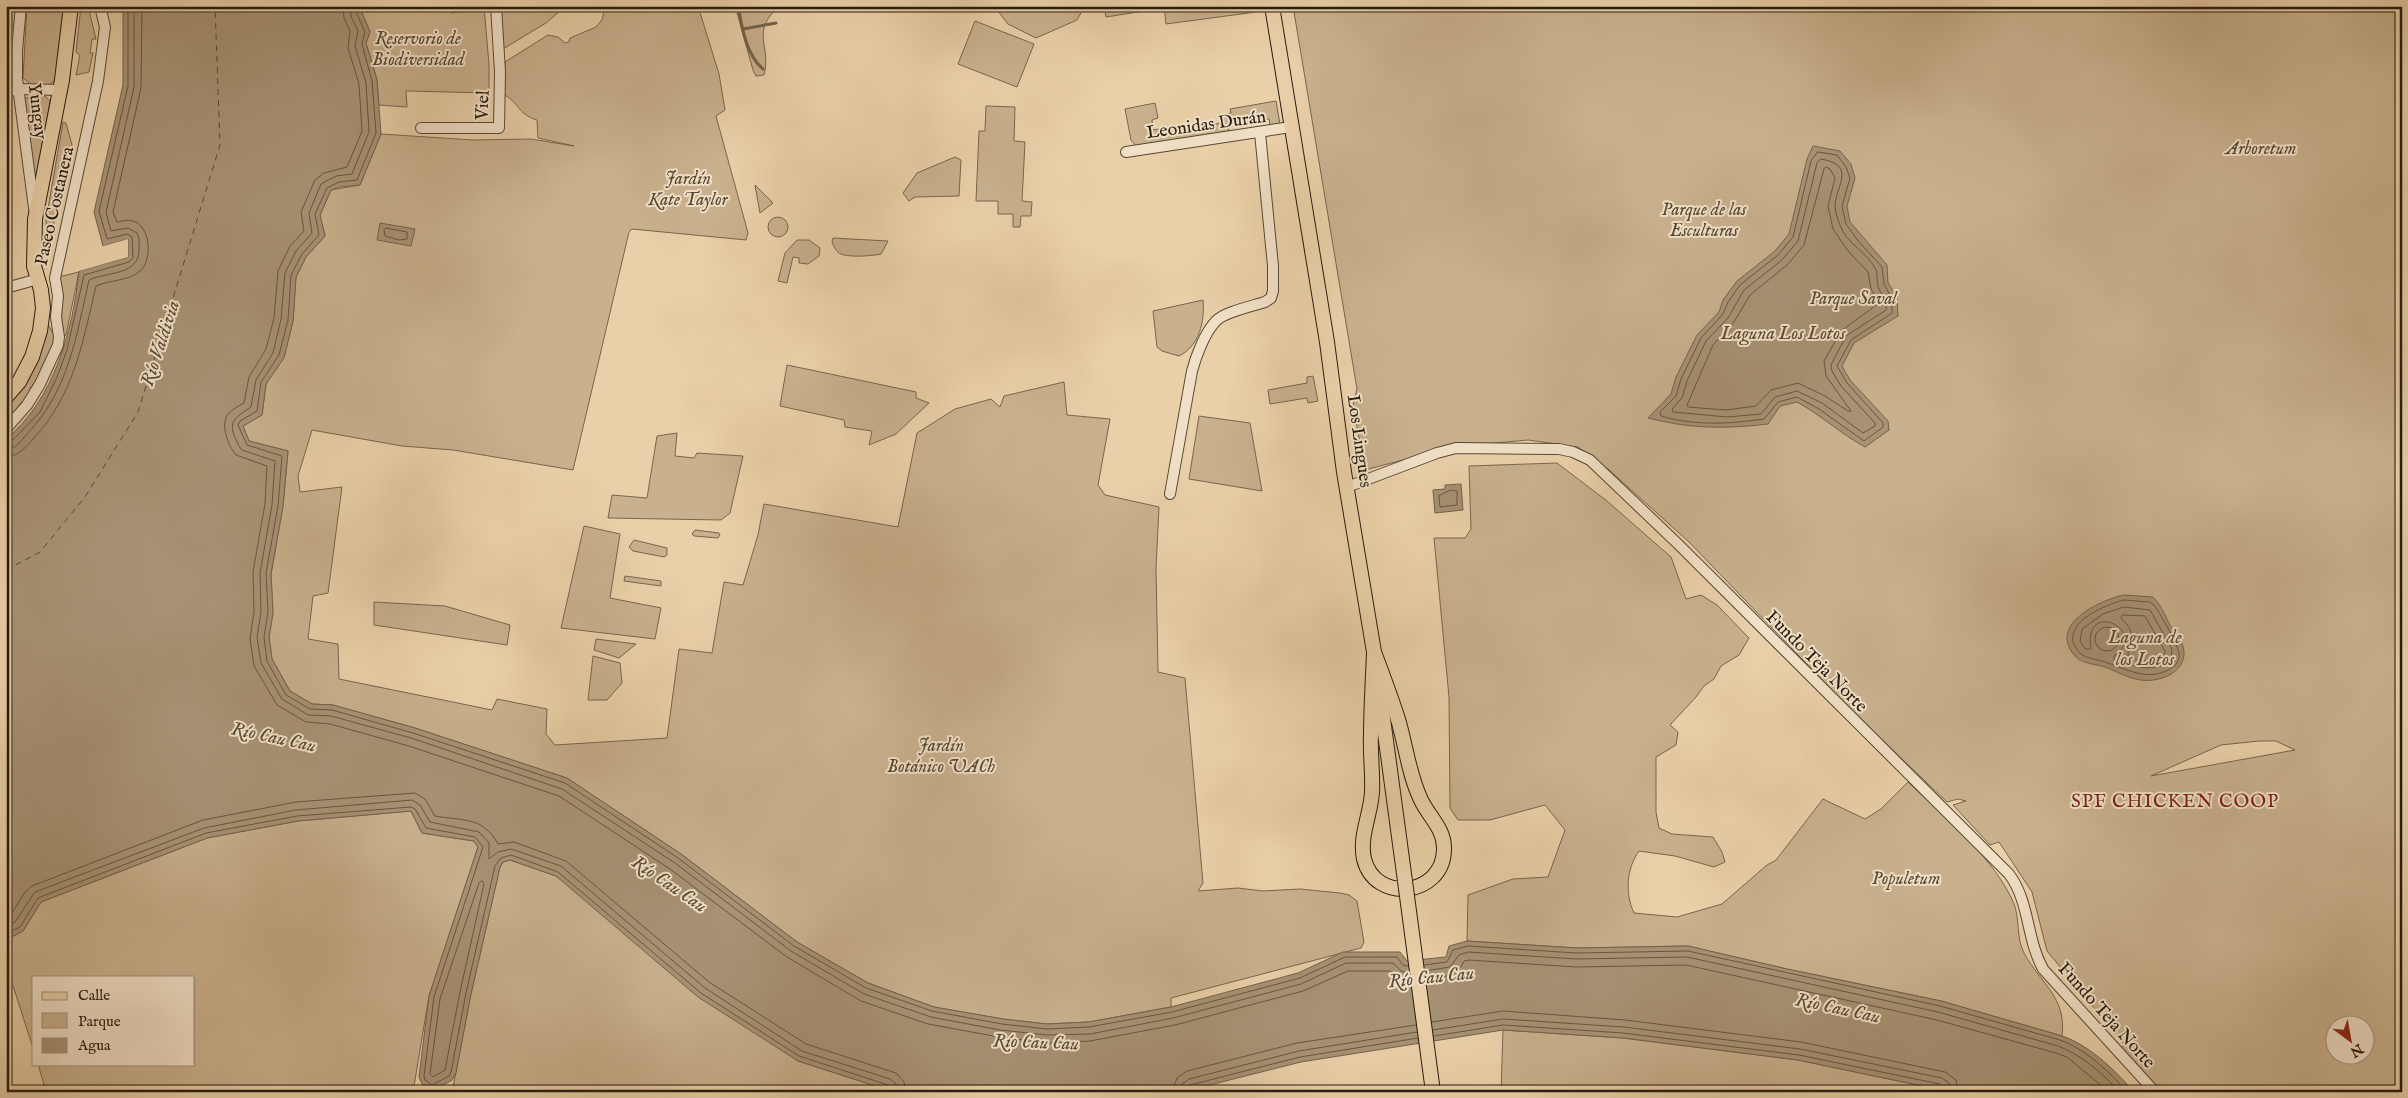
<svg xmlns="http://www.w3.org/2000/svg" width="2408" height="1098" font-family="'IM FELL English',serif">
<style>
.green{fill:#c9b18e;stroke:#77664e;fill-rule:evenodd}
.water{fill:#a79274;stroke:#73624b}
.pier{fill:#ead0a9}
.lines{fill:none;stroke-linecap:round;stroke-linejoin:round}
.shore{stroke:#665640;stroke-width:1}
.stream{stroke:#73624b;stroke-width:3}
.ferry{stroke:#594b36;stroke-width:1;stroke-dasharray:6 5;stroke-linecap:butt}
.minor-casing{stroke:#564834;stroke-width:12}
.major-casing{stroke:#251b0d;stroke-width:16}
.minor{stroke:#f1e0c7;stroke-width:10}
.major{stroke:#ead0a9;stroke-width:14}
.major-bridge-casing{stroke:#251b0d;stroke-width:16;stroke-linecap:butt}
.major-bridge{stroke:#ead0a9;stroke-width:14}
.labels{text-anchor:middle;stroke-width:4;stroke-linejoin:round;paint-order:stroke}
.park-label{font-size:18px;font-style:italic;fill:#564834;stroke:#f1e0c7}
.street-label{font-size:18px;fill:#251b0d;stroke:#f1e0c7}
.water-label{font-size:19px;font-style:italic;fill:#594b36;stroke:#f1e0c7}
.neighbourhood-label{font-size:19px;letter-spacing:1px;fill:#7a1f14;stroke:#f1e0c7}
</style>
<rect width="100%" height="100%" fill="#ead0a9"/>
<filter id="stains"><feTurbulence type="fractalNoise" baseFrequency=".004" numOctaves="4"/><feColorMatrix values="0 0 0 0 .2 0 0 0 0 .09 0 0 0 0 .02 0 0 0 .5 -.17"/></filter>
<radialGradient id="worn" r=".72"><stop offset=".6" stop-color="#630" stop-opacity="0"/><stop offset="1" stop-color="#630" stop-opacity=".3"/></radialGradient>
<g class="green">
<path d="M27,6H66L56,79L48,86L32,85L23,78Z"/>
<path d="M81,6H88L96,39H92L90,53H93L89,72L76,75L80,55L76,52Z"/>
<path d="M362,6H450L451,13L470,11V6H484L489,65V93L406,91L407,107L379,105L377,80L366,43L370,32L362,13Z"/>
<path d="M499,6H566L546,23L503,49Z"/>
<path d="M605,6H698L719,74L725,110L716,116L748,233L746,240L632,229L629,232L573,470L453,450L402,446L312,430L298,476L300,492L342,487L328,593L313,596L308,639L338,644L339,679L492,710L497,699L547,709L546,734L555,745L667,738L679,649L712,653L724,582L743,585L758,535L764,504L898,527L917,433L955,409L991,399L1000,407L1004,396L1064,382L1067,415L1110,419L1098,485L1105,495L1159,507L1156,568L1158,672L1185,678L1203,883L1198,891L1238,888L1263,891L1300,889L1340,893L1349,895L1357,901L1364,942L1361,948L1171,998V1007L1089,1022L1047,1024L1003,1019L934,1007L868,983L797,942L681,854L567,778L415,728L333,705L312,704L290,691L272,659L269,637L273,613L271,574L283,506L288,451L249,441L243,426L262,415L266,384L284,357L293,321L296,277L306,257L325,236L320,215L331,190L360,185L381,134L473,140L531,139L574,146L538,138L537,120C517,114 520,103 503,94L505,62L548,35L558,37L565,43L569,42L570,38L596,27L602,20Z"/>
<path d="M735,6H780C749,31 772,47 764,75L756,76L753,70Z"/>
<path d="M994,6H1085L1077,20L1036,38L1008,24Z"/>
<path d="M1104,6H1150L1151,10L1106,17Z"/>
<path d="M1164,6H1255L1256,12L1166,24Z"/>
<path d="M1293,6H2402V1092H2149L2119,1049L2125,1045L2047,951L2032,892L1999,842L1990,845L1953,805L1966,801L1958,799L1947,802L1859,718L1688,541L1608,469L1578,447L1528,440L1452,447L1365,470L1353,405L1357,389ZM2259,741H2276L2295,750L2151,776L2221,745ZM2336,1026H2366V1056H2336Z"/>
<path d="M975,21L1034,44L1017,87L958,64Z"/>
<path d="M45,96L50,101L38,177L34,178L32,175L25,98Z"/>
<path d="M1276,101L1280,124L1270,125L1269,119L1228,125L1229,131L1138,148L1131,140L1125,109L1155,103L1158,118L1152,120L1153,130L1185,125L1189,129L1221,123L1220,115L1231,113L1230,109Z"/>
<path d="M986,106L1015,107L1014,141L1025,142L1022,201L1032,202L1031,216H1021L1020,227H1013V214H998V201H976L979,131H985Z"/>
<path d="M63,122L66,123L72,145L47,252L46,220Z"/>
<path d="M955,157L961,160L959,196L915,197L909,201L903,193L917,173Z"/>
<path d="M755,185L773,203L760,213Z"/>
<circle cx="778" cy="227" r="10"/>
<path d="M833,238L888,241L881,254C872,256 846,258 839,253C835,250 834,246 832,242Z"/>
<path d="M797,240H809L820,248L819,256L808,264L799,263V258L793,257L787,283L778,281L785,253Z"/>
<path d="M79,272L66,335L62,338L58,277Z"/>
<path d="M1203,300C1205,322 1199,346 1179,356L1162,351L1157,347L1153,311Z"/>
<path d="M47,323L56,338L37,380L30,388L29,395L19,405L12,418L6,420V406L20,389Z"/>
<path d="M787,365L916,392V398L929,403L896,434L869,445L872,431L845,427L844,420L780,406Z"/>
<path d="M1313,376L1318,401L1308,403L1307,398L1270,404L1268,390L1307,383V377Z"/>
<path d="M1199,416L1250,423L1262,491L1189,479Z"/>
<path d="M677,433L675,456L694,458L697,453L743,456L730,513L721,520L608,518L612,495L647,498L657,436Z"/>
<path d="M1557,463L1607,501L1671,557L1686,599L1701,595L1717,605L1749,638L1739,655L1721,666L1714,679L1704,686L1696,697L1670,725L1678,732L1676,745L1656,757V812L1659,828L1672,834L1713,837L1722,852L1725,862L1714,867L1675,856L1639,851C1626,869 1625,894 1634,913L1677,917L1722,904L1767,865L1776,860L1823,799L1865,819L1881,809L1908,782C1943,816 1995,858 2014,904C2020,919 2016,938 2024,953C2040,983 2067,997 2062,1036L1941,1001L1787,969L1688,946L1577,948L1467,941L1468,895L1513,879L1548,877L1565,830L1545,805L1490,820H1458L1450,808L1449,697L1434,538H1465L1471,529L1469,466Z"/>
<path d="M584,526L620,534L610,598L661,608L655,639L561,628Z"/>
<path d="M695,530L719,533L720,535L718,538L694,536L692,534Z"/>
<path d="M634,540L667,548V555L664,557L633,551L629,547Z"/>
<path d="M625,576L661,581V586L624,581Z"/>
<path d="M374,602L445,606L510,625L507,645L374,625Z"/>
<path d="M596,639L636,644L619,658L594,650Z"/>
<path d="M593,656L620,663L622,683L607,700H588Z"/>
<path d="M411,811L422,833L474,841L478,847L429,996L413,1092H46L38,1064H194V977H34V1051L6,964V940L23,931L41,902L207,838L298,821Z"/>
<path d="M510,860L556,876L798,1061L894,1092H452L471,994L500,867L503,862Z"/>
<path d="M1503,1030L1623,1038L1798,1060L1951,1092H1501Z"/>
</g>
<g class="water">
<path d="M123,6H362V13L370,32L366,43L377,80L381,134L360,185L340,187L331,190L320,215L325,236L306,257L296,277L293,321L284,358L266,384L262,415L243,426L249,441L288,451L283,506L271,574L273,613L269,637L272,659L290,691L312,704L333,705L415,728L567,778L681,854L797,942L868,983L934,1007L1003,1019L1047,1024L1089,1022L1171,1007L1298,973L1343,952H1400L1407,961L1446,957L1449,946L1467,941L1577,948L1688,946L1787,969L1941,1001L2062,1036C2089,1045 2115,1070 2134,1092H1951L1798,1060L1623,1038L1503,1030L1301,1062L1182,1092H894L798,1061L698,997L556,876L510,860L503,862L500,867L471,994L456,1073L452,1080L433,1091L422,1084L419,1077L429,996L478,847L474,841L422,833L411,811L298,821L207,838L41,902L23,931L6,940V439C54,400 73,330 79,271L128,257V239L103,246L94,212L123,85Z"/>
<path d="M1813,146L1840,151L1851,164L1855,178L1847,206L1850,222L1887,265L1888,283L1897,297L1898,316L1854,343L1842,366L1850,380L1888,421L1889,430L1865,447C1841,434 1821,415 1797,402L1780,406L1768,424C1723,429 1692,429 1648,418L1671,394L1676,377L1697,335L1719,312L1723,300L1737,281L1775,251L1789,234L1807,159Z"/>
<path d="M380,223L415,229L411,246L377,240Z"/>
<path d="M1461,484L1463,510L1435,513L1433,490L1445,489V485Z"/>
<path d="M2123,595L2153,597C2162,606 2165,616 2171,627C2175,633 2181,639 2183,646C2190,670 2162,683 2141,680C2128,678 2117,672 2105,667C2096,664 2083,664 2076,657C2046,625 2099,601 2123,595Z"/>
</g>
<path class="pier" d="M128,239V257L79,271L78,268L125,255L126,242L103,249L100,247Z"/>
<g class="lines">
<g class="shore">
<path d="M343,6L344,18L350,31L348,48L359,84L362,131L347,167L324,173L315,180L301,212L304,231L290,246L278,271L274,318L266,349L249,377L244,403C239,406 232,409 228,414C220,426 228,445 236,455L267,466L265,504L253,572L254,612L250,639L254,666L277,705L306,722L330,724L409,746L559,796L670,869L787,957L861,1001L928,1024L999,1037L1046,1043L1090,1041L1175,1025L1303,991L1348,971H1390L1399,978L1410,980"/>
<path d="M351,6V16L358,31L355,46L366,83L369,132L352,174L336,176L321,184L309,213L312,233L296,251L285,273L281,319L273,353L256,380L251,407C240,415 228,419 234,435C237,441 238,446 242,450L275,461L272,505L260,573L261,612L257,637L261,663L282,699L308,715L331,716L411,738L562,789L675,863L791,951L864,994L931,1017L1000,1030L1047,1035L1090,1034L1173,1018L1301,984L1346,963H1393L1401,971L1409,973"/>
<path d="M357,6V14L365,32L362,44L372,81L376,133L357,180L339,182L327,188L315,214L319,235L302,254L291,275L288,320L279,355L261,382L257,411L240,421L238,425L247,445L282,456L278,506L266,573L268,612L264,637L267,661L286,695L310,709L332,710L413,733L565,783L678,858L794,946L866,988L932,1011L1002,1024L1047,1029L1089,1027L1172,1012L1300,978L1345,957H1397L1403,965L1408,966"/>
<path d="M1818,152L1837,155L1846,167L1850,178L1842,206L1846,224L1859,242L1882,267L1884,284L1892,299V313L1851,340L1837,366L1847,383L1883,423V427L1864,441L1819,409L1797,397L1778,402L1764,419C1729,424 1695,426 1661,416L1660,412L1676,396L1681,379L1701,338L1723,314L1728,302L1740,285L1778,255L1793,237L1811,161Z"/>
<path d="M1821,159C1857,165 1836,185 1835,206C1835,212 1838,220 1840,225C1846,244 1869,253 1876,270C1878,276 1876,283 1879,289C1883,297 1887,301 1886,310L1846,336L1831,365L1832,371L1841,386L1875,423V426L1863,433L1822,403L1797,391L1775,397L1761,414L1727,417L1673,412L1672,409L1682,398L1687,381L1706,341L1728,318L1744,290L1782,260L1798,241L1817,163Z"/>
<path d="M1826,167L1830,169L1835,178L1828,206L1833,229L1848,251L1868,272L1871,289L1879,303L1841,331L1824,361L1826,376L1851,411H1848L1825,396L1798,383L1771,390L1756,406L1726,410L1688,407L1687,405L1713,345L1734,322L1750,295L1787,265L1804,245L1824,169Z"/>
<path d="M386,228L407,232V239L399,240L385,236L384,230Z"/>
<path d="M6,443L12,441L40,412L57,377L67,350L84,275L129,262L133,258L132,237L127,234L107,239L99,211L128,86V6"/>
<path d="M6,449C16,449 21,441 27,434C69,390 76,337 89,280C109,271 139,276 139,249C139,243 140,239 137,233L128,228L111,231L106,212L134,87V6"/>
<path d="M6,457C19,456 26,447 34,438C74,395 83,341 96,286C109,280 129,281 140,271C152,261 151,230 136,222C129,219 123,221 117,222L113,212L141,88L142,6"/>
<path d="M1451,490L1457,491V505L1440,507L1439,496Z"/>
<path d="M2124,600L2150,602L2155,606C2161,616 2181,648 2179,657C2178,663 2175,666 2170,669C2147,682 2127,669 2105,662C2097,659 2086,659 2080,653C2054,626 2104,605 2124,600Z"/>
<path d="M2124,607L2150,610L2172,649L2171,661C2151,673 2135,667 2114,659V656C2151,631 2082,597 2091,649H2085L2080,641L2082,629L2103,614Z"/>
<path d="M2123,615L2145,616L2165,651L2164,656C2152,663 2141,662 2128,656C2128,639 2139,635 2121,618Z"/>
<circle cx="2107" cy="639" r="12"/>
<path d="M482,881L484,884L460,992L445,1070L433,1077L430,1074L440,999L479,883Z"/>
<path d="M6,919L10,916L25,892L32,886L203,820L296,802L415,793L425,799L435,816C462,821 483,816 498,844L514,842L566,861L709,982L806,1044L896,1073L904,1082L906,1092"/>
<path d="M6,927L15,922L35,892L204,828L296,810L412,800L420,805L430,822L479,832L489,843V859L498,852L511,849L561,866L705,988L802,1051L890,1079L896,1084L898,1092"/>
<path d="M6,934L20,927L38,898L206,833L297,816L411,807L415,809L426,828L475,837L483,847L434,997L424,1076L425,1080L432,1085L449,1076L451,1072L466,993L495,866L501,858L511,855L558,872L701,993L799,1056L888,1085L892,1092"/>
<path d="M1424,965L1447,962L1453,950L1468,946L1576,953L1688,951L1940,1006L2060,1040C2085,1049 2110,1072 2127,1092"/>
<path d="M1425,971L1450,967L1459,955L1468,952L1576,959L1687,957L1938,1012L2058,1046C2080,1054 2104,1074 2119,1092"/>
<path d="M1426,978C1442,977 1457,978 1464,961L1469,960L1576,967L1686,965L1937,1020L2056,1053L2067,1057L2109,1092"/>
<path d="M1432,1022L1503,1011L1625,1020L1801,1042L1945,1072L1956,1080L1958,1092"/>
<path d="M1433,1030L1503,1019L1624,1027L1800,1049L1942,1078L1949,1083L1951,1092"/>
<path d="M1434,1036L1503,1025L1623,1033L1799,1055L1940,1084L1944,1087L1945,1092"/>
<path d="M1172,1092L1177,1078L1187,1071L1297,1043L1416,1025"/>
<path d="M1180,1092L1182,1084L1189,1079L1299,1051L1417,1032"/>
<path d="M1186,1092L1190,1085L1300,1057L1418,1038"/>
</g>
<g class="stream">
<path d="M738,6C742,27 746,55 763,69"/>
<path d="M743,29L776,23"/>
</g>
<path class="ferry" d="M6,570L40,552L85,497L138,412L220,145L215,6"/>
<g class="minor-casing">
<g id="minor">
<path d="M21,6L17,50V79L34,208"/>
<path d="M6,92L19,89L60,90"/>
<path d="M421,128H499L500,72L496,6"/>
<path d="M1126,152L1291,127"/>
<path d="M6,288L38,279"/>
<path d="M6,429L27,405L40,384L58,345L59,337L56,317L58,296L55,278L98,81L105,27L100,6"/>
<path d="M1347,487L1437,453L1456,448L1559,449L1573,452L1590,460L1678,544L2009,874C2030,902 2026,938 2043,969L2155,1092"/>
<path d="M1170,494L1192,371C1196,356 1205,332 1216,321C1224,312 1253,306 1265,302L1271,298L1273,291V266L1260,133"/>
</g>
</g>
<g class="major-casing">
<g id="major">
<path d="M1272,6L1327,342L1344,472L1374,652L1405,881"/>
<path d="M6,397L19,382L32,357L40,331L43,308L41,290L34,266L35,219L62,80L71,6"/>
<path d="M1374,652C1382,673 1390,695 1397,716C1406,744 1408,773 1421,800C1429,817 1445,829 1444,850C1443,896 1375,904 1364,859C1359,836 1371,814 1372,792C1373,773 1370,754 1371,735C1371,708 1373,680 1374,652Z"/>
</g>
</g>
<use href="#minor" class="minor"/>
<use href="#major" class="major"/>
<g class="major-bridge-casing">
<path id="major-bridge" d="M1405,881L1433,1092"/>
</g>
<use href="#major-bridge" class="major-bridge"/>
</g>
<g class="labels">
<g class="park-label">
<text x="418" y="44">Reservorio de<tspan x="418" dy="21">Biodiversidad</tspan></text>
<text x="2261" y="154">Arboretum</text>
<text x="688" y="184">Jardín<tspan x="688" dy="21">Kate Taylor</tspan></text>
<text x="1704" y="215">Parque de las<tspan x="1704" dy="21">Esculturas</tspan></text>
<text x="1853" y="304">Parque Saval</text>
<text x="941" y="751">Jardín<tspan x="941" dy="21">Botánico UACh</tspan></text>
<text x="1906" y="884">Populetum</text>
</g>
<g class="street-label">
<text transform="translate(482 105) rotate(-87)" y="6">Viel</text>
<text transform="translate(38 111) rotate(83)" y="6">Yungay</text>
<text transform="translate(1206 124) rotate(-8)" y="6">Leonidas Durán</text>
<text transform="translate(54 206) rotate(-77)" y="6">Paseo Costanera</text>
<text transform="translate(1360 441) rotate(82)" y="6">Los Lingues</text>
<text transform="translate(1817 661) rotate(45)" y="6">Fundo Teja Norte</text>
<text transform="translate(2107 1015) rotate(48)" y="6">Fundo Teja Norte</text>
</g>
<g class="water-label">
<text x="1783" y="339">Laguna Los Lotos</text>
<text transform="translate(159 343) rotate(-72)" y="7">Río Valdivia</text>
<text x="2145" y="643">Laguna de<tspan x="2145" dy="22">los Lotos</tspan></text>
<text transform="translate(274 736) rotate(12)" y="7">Río Cau Cau</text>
<text transform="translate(670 883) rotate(34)" y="7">Río Cau Cau</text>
<text transform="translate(1431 976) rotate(-6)" y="7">Río Cau Cau</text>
<text transform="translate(1838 1007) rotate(12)" y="7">Río Cau Cau</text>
<text transform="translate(1036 1041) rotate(2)" y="7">Río Cau Cau</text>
</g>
<g class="neighbourhood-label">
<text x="2175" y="807">SPF CHICKEN COOP</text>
</g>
</g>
<rect width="2408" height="1098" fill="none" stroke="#ead0a9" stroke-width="25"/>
<rect x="8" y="8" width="2393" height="1083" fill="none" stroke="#251b0d" stroke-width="2.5"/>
<rect x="12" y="12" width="2383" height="1073" fill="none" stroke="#251b0d"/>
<rect x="32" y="976" width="162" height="90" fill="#f1e0c7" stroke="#9f917d"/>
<rect x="42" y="992" width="25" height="8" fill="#ead0a9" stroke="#9f917d"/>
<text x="78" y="1000" font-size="15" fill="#251b0d">Calle</text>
<rect x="42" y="1013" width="25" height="15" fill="#c9b18e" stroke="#9f917d"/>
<text x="78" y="1026" font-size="15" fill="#251b0d">Parque</text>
<rect x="42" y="1038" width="25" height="15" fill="#a79274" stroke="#9f917d"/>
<text x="78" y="1050" font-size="15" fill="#251b0d">Agua</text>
<g transform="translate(2350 1040) rotate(148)"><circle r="24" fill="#f1e0c7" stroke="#9f917d"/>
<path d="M0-4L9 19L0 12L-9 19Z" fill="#8f2418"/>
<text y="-8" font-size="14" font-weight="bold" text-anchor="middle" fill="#251b0d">N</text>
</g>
<rect width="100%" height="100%" filter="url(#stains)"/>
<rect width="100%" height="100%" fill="url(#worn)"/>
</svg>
